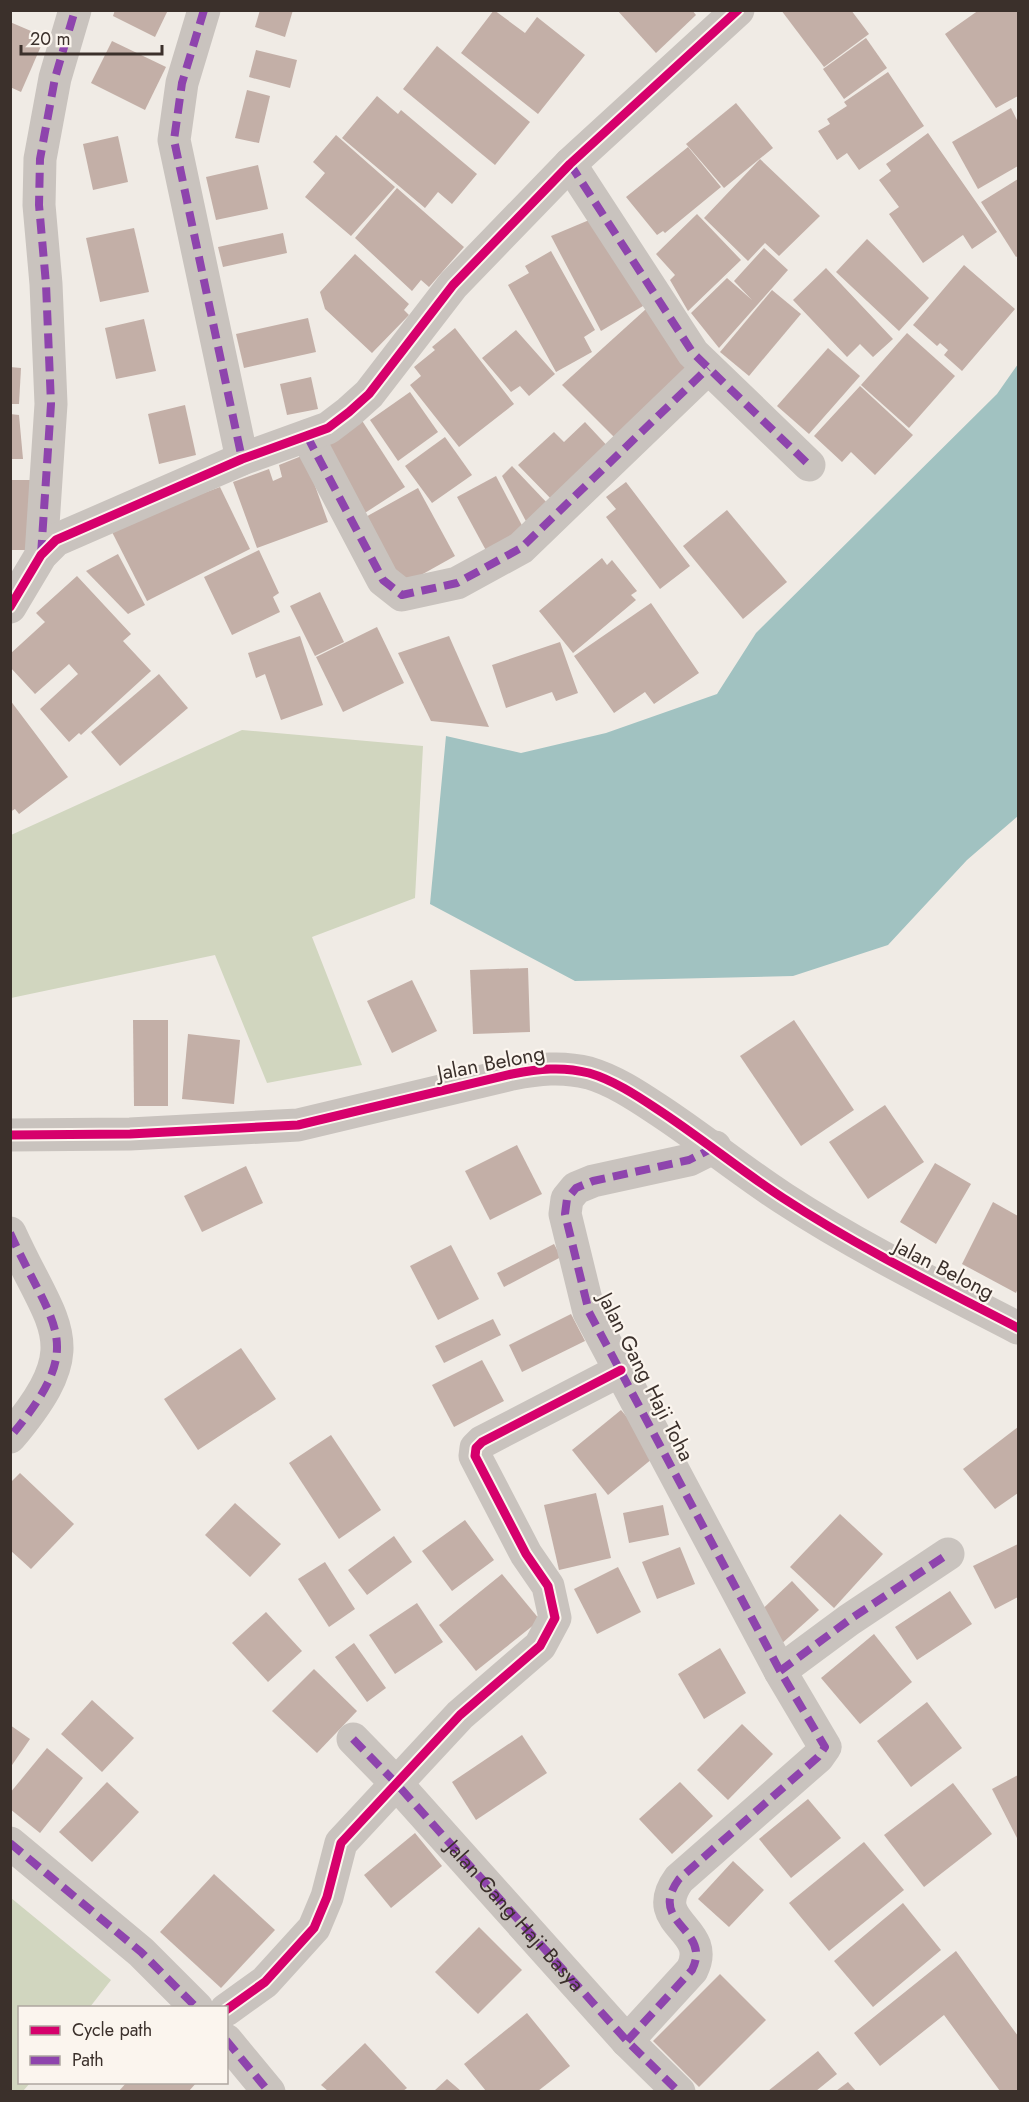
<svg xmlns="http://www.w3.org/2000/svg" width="1029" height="2102" font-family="Jost,sans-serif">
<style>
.green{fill:#d1d6bf}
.water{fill:#a1c2c1}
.building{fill:#c3afa7}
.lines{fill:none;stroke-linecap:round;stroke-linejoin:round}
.minor{stroke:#c9c3be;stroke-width:33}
.quiet{stroke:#8e44ad;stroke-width:8;stroke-dasharray:15 8;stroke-linecap:butt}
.cycleway-casing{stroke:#fbf5ee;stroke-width:13}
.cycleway{stroke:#d6006c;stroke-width:9}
.labels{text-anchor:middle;stroke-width:4.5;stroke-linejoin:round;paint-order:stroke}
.street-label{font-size:21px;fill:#3b302b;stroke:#fbf5ee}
</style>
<rect width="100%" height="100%" fill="#f0ebe5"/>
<g class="green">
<path d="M242,730L423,746L415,898L312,937L362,1065L267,1083L215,955L11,998V835Z"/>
<path d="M11,1898L111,1980L90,2007L20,2008V2082L30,2083L23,2091H11Z"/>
</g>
<path class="water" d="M1018,364V816L967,860L888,945L793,976L575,981L430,904L446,736L521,753L606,733L717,694L756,633L997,394Z"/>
<g class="building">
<path d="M115,10H168L155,37L113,16Z"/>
<path d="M260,10H293L285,37L255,27Z"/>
<path d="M494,10L525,33L537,17L585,55L538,114L461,53Z"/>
<path d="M617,10H692L696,15L656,53Z"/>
<path d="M781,10H851L869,34L824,67Z"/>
<path d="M979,10H1018V96L996,108L945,34Z"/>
<path d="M10,22L45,37L21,92L10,87Z"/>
<path d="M866,38L887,68L844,99L823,69Z"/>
<path d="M112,41L166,67L145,110L91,83Z"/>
<path d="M437,46L530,122L495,165L403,89Z"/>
<path d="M256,50L297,60L290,88L249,77Z"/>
<path d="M888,72L924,126L859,170L847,153L837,160L818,131L830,124L827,119L847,106L844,102Z"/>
<path d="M247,90L270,96L259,143L235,138Z"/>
<path d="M377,96L398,114L401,110L477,174L452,204L438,192L425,208L342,138Z"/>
<path d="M736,103L773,148L724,188L686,144Z"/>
<path d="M1011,108L1018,122V166L978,189L952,142Z"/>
<path d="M928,133L997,232L972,249L963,235L923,263L889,214L899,207L879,180L891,171L886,164Z"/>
<path d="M336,135L395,187L351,236L305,197L325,173L313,162Z"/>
<path d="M118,136L128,182L93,190L83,144Z"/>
<path d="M688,147L721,187L665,233L663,231L657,235L626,197Z"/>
<path d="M760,159L820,216L779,256L765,243L748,261L704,218Z"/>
<path d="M258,165L268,209L216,220L206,177Z"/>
<path d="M1018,179V256L1016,257L981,202Z"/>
<path d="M397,188L464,247L429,287L421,280L412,291L355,238Z"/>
<path d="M697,214L741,260L688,311L670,280L675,275L656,254Z"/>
<path d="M594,218L648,303L601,331L551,236Z"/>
<path d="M134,228L149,292L100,302L86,238Z"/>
<path d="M283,233L287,253L223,267L218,247Z"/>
<path d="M867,239L929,298L899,331L836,272Z"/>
<path d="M764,248L788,270L719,348L691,313L727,278L752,300L734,281Z"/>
<path d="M551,251L595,330L584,337L592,352L556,372L508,285L529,273L525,266Z"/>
<path d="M355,254L409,304L404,310L409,315L372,353L325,309L320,292Z"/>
<path d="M964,265L1015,309L962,371L944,355L948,350L940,343L937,346L913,325Z"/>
<path d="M826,268L893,339L873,357L860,344L847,357L793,300Z"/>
<path d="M772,290L801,314L749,376L720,352Z"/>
<path d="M646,309L695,369L617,440L562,385Z"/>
<path d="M308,318L316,352L244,368L236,334Z"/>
<path d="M144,319L156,371L116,379L105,328Z"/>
<path d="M455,328L514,404L459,447L410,385L421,376L414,367L435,350L432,347Z"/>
<path d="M516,330L555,374L529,396L520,386L511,392L482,358Z"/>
<path d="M907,333L955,376L909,428L861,385Z"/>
<path d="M828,348L860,376L809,434L777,406Z"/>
<path d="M10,367L21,368L19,404H10Z"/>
<path d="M311,377L318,409L287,415L280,384Z"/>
<path d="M860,386L913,435L875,475L851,452L842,462L814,436Z"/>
<path d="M410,392L438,432L398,461L370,420Z"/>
<path d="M185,405L196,455L159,464L148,414Z"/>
<path d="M10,414L19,415L23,459H10Z"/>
<path d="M361,419L405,487L354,520L320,446Z"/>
<path d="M585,422L612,451L556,504L518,465L554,432L564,442Z"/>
<path d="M445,437L472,475L432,503L405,466Z"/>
<path d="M304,455L328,522L257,548L233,482L269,469L273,481L282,477L279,465Z"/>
<path d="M512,466L550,506L528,525L502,476Z"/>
<path d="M496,476L527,535L489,556L457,497Z"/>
<path d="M10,480H37L39,550H10Z"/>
<path d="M626,482L690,566L660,589L606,517L616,509L606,497Z"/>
<path d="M220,487L250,549L147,601L112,532L163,508Z"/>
<path d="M418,488L455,556L396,589L362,519Z"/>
<path d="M727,510L787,582L743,619L683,546Z"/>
<path d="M259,550L279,593L273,597L280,612L232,635L204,577Z"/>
<path d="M118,554L145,605L128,614L86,571Z"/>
<path d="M602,558L607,565L612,560L637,591L631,595L636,600L573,653L539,611Z"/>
<path d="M77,576L131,634L123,641L151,671L81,735L79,733L69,742L40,709L78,674L69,664L35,694L10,667V654L45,622L36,613Z"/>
<path d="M320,592L344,642L315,656L290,606Z"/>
<path d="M651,603L699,673L654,704L645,692L614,713L574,656Z"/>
<path d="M377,627L404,683L343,712L316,657Z"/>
<path d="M300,636L323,705L281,720L265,674L256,678L248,653Z"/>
<path d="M449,636L489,727L431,721L398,653Z"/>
<path d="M560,642L578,693L556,701L552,692L506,708L492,665Z"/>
<path d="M159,674L188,708L120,766L91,732Z"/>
<path d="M10,700L68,777L19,814L15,809L10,812Z"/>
<path d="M528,968L530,1032L473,1034L470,970Z"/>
<path d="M412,980L437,1031L392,1053L367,1001Z"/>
<path d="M133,1020H168V1106H134Z"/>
<path d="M794,1020L854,1110L801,1146L740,1056Z"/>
<path d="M188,1034L240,1040L234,1104L182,1099Z"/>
<path d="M885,1105L924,1162L868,1199L829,1142Z"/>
<path d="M517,1145L542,1194L490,1220L465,1171Z"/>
<path d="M935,1163L971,1184L936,1244L900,1222Z"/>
<path d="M246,1166L263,1203L202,1232L184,1196Z"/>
<path d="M993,1202L1018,1216V1288L1016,1293L962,1264Z"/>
<path d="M554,1244L561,1257L504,1287L497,1273Z"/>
<path d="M451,1245L479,1299L438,1320L410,1266Z"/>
<path d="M571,1314L585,1341L522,1372L509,1345Z"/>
<path d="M493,1319L501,1335L444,1363L435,1346Z"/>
<path d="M241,1348L276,1399L198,1450L164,1399Z"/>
<path d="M482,1360L504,1401L454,1427L432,1385Z"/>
<path d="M621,1410L658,1454L608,1495L572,1450Z"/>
<path d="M1018,1427V1493L995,1509L963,1469Z"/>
<path d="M331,1435L381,1510L339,1539L289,1463Z"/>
<path d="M20,1473L74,1524L31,1569L10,1550V1483Z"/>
<path d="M596,1493L611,1558L559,1570L544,1505Z"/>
<path d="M235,1503L281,1544L250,1577L205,1535Z"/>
<path d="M663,1505L669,1535L629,1543L623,1513Z"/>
<path d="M840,1514L883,1554L834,1608L790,1567Z"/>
<path d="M465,1520L494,1560L452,1591L422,1551Z"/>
<path d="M394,1536L412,1562L367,1595L348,1570Z"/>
<path d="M1018,1544V1597L995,1609L973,1566Z"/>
<path d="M680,1547L695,1584L657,1599L642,1562Z"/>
<path d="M325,1562L355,1609L329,1627L298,1579Z"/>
<path d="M618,1567L641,1612L597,1634L574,1589Z"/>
<path d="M502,1574L540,1620L476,1671L439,1625Z"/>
<path d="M792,1581L819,1610L779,1646L753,1618Z"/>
<path d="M950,1591L972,1624L917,1660L895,1627Z"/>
<path d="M417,1603L443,1642L395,1674L369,1635Z"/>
<path d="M266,1612L302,1651L268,1682L232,1643Z"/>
<path d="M874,1634L912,1682L860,1724L821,1678Z"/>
<path d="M354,1643L386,1688L367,1702L335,1657Z"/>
<path d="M720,1648L746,1693L704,1719L678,1674Z"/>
<path d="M314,1669L357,1711L317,1753L272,1711Z"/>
<path d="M92,1700L134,1738L102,1772L61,1734Z"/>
<path d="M927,1702L962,1748L911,1787L877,1741Z"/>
<path d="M742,1724L773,1754L728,1800L697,1770Z"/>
<path d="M10,1725L30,1739L10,1768Z"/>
<path d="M522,1735L547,1773L476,1820L452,1782Z"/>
<path d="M47,1748L83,1778L40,1833L10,1809V1793Z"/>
<path d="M1018,1775V1840L992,1789Z"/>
<path d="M107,1782L139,1812L92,1862L59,1832Z"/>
<path d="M680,1782L713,1816L672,1854L639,1819Z"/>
<path d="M953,1783L992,1834L924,1887L884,1835Z"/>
<path d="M808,1799L841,1838L791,1878L759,1839Z"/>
<path d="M415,1833L442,1866L391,1908L364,1875Z"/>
<path d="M864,1842L904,1890L829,1951L789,1903Z"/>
<path d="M733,1861L764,1890L729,1927L698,1899Z"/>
<path d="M214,1874L275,1930L221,1988L160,1932Z"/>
<path d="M903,1903L941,1950L873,2007L834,1961Z"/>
<path d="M479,1927L522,1970L478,2014L435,1972Z"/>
<path d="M956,1951L1018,2036V2091H1000L944,2015L880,2066L854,2033Z"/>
<path d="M720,1974L766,2020L699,2087L653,2041Z"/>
<path d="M527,2013L570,2066L538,2091H486L464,2064Z"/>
<path d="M365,2043L407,2088L403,2091H328L321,2085Z"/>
<path d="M818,2051L837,2074L816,2091H768Z"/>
<path d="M447,2079L461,2091H434Z"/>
<path d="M127,2082H197L189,2091H119Z"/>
<path d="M848,2082L856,2091H836Z"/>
</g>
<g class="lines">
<g class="minor">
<path d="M204,10L182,83L174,140L242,459"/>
<path d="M570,164L693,353L809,465"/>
<path d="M307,436L383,580L402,595L457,583L521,548L708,368"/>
<path d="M41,555L51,404L46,284L39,205L40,159L55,78L75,10"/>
<path d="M10,607L41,555L56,540L242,459L328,428L349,412L369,394L453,285L570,164L738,10"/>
<path d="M10,1135L130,1134L298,1125L512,1074C538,1069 562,1066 589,1073C613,1080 636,1095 657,1109C700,1137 740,1170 783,1198C858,1247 939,1287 1018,1328"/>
<path d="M715,1147L689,1160L593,1181L576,1188L567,1199L565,1214L589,1312L780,1671"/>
<path d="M10,1233C54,1330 89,1343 10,1437"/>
<path id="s1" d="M353,1739L395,1782L627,2041L679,2092"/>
<path d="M10,1843L141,1952L197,2008"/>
<path d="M226,2010L265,1982L314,1928L327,1897L341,1843L460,1715L540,1646L555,1618L548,1586L526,1554L475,1456L476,1448L482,1442L621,1370"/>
<path d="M226,2040L269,2092"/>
<path d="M627,2041L692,1970C713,1928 646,1924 679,1879L818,1757L825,1747L780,1671L849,1620L948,1554"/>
</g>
<g class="quiet">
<path d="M204,10L182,83L174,140L242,459"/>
<path d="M570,164L693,353L809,465"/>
<path d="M307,436L383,580L402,595L457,583L521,548L708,368"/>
<path d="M41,555L51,404L46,284L39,205L40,159L55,78L75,10"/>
<path d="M715,1147L689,1160L593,1181L576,1188L567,1199L565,1214L589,1312L780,1671"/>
<path d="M10,1233C54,1330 89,1343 10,1437"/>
<path d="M353,1739L395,1782L627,2041L679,2092"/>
<path d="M10,1843L141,1952L197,2008"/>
<path d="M226,2040L269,2092"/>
<path d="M627,2041L692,1970C713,1928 646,1924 679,1879L818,1757L825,1747L780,1671L849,1620L948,1554"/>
</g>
<g class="cycleway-casing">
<g id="cycleway">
<path d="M10,607L41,555L56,540L242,459L328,428L349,412L369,394L453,285L570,164L738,10"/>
<path d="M10,1135L130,1134L298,1125L512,1074C538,1069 562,1066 589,1073C613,1080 636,1095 657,1109C700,1137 740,1170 783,1198C858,1247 939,1287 1018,1328"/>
<path d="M226,2010L265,1982L314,1928L327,1897L341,1843L460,1715L540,1646L555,1618L548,1586L526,1554L475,1456L476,1448L482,1442L621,1370"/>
</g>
</g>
<use href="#cycleway" class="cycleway"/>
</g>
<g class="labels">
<g class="street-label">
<text transform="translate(491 1063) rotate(-11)" y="7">Jalan Belong</text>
<text transform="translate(944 1269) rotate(27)" y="7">Jalan Belong</text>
<text transform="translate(646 1377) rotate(63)" y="7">Jalan Gang Haji Toha</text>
<text dy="7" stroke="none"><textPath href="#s1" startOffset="240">Jalan Gang Haji Basya</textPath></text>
</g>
</g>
<rect width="1029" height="2102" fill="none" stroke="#3b302b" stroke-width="24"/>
<rect x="18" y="2006" width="210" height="78" fill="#fbf5ee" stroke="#aea6a0" stroke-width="1.5"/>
<rect x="30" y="2026" width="30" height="9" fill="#d6006c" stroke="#aea6a0" stroke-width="1.5"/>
<text x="72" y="2036" font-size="18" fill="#3b302b">Cycle path</text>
<rect x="30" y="2056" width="30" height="9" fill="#8e44ad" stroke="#aea6a0" stroke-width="1.5"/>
<text x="72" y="2066" font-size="18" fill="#3b302b">Path</text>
<path d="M21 45v9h141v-9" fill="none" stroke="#3b302b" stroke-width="3"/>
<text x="30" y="45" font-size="18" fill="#3b302b" stroke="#fbf5ee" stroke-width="4.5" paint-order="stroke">20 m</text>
</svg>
